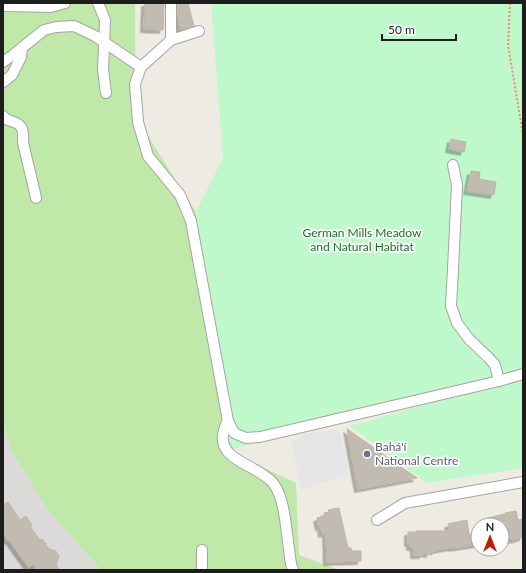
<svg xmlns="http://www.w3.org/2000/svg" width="526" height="573" font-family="Lato,sans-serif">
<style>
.residential{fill:#dbdad9}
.grass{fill:#c0e8a8}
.park{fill:#bff8cb}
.parking{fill:#e5e5e5}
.building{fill:#c2bbb2;stroke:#bfb4a5;filter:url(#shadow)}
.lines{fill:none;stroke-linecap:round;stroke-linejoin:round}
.minor-casing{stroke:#a4a4a4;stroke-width:12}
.path{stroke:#f78a6a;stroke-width:2;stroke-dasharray:2 2;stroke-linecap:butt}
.minor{stroke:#fff;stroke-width:10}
.worship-dot{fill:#6b7280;stroke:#fff;stroke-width:1.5}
.labels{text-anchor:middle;stroke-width:3.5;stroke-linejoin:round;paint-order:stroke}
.park-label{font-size:12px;fill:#0d7823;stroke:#fff}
.worship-label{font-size:12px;fill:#5b616d;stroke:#fff;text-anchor:start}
</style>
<defs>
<filter id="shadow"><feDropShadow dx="-3.5" dy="3.5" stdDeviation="0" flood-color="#0004"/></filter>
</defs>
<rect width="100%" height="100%" fill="#eeebe2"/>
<path class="residential" d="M3,420L10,448L47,509L101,570H3Z"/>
<path class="grass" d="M3,3H135L136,117L196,212L226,425V450L296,483L299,555L339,570H101L47,509L10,448L3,420Z"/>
<g class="park">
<path d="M211,3H523V368L226,451V425L196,212L223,158Z"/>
<path d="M523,377V468L427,483L350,426Z"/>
</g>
<path class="parking" d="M335,429L341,435L349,474L301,490L292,443L304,434Z"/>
<g class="building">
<path d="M145,3H164L163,30L144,29Z"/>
<path d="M178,3H188L194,26L181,29L178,14Z"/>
<path d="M451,139L466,142L464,152L449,149Z"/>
<path d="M471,171L480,172L479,179L496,182L494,195L467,191Z"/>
<path d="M347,429L417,478L358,489Z"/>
<path d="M8,502L20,520L26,516L32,525L30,526L39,539L43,540L49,549L56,551L59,556L56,565L60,570H37L33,564L29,568L9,540L8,541L3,534V505Z"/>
<path d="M339,508L348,548H351L352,551H361V561L327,562L326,533L322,534L321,527H319L317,518L325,516L324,513L329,512L328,510Z"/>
<path d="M516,511L518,520L523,519V537L513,540L510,538L502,539V525H489L488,518L505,514V513Z"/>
<path d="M467,520L469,535L478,533V544L452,548V547L436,550V551H430V554L423,553V555H414V547H410V543H408V532H416V531H449L448,524Z"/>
</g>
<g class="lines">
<g class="minor-casing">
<g id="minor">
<path d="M98,3L105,20L103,70L106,93"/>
<path d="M5,6L51,7L65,3"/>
<path d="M171,40L199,31"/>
<path d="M3,62L13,55L44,30L56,27L74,26L95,36L141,67L135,84L138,122L148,156L180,195L186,209L191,221L228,421L234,433L246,438L260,437L499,381L523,374"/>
<path d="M141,67L171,40V3"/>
<path d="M3,82L12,75L21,57L22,48"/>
<path d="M3,116C8,123 17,120 21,127C24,131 23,137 23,142C27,161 32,179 36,198"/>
<path d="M453,165L457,185L453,269L451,306L457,323L469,339L489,358L495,365L499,381"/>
<path d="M228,421C225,425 224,429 223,435C219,461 260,466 273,483C285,498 286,530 289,549C290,556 290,563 293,570"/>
<path d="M377,520L405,503L523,482"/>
<path d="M202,550V570"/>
</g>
</g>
<path class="path" d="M510,3L508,45L523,135"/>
<use href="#minor" class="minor"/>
</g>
<circle class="worship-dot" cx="367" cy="454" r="4"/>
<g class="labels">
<g class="park-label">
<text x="362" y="237">German Mills Meadow<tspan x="362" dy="14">and Natural Habitat</tspan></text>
</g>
<g class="worship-label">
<text x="375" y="451">Bahá'í<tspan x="375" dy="14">National Centre</tspan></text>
</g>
</g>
<rect width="526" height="573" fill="none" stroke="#1d1d1d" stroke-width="8"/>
<g transform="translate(490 537)"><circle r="19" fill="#ffffff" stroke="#a5a5a5"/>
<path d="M0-3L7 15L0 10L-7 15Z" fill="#c51c04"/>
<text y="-6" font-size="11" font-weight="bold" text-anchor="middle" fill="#1d1d1d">N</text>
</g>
<path d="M382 34v6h74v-6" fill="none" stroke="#1d1d1d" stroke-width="2"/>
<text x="388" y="34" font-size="12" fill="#1d1d1d" stroke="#ffffff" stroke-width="3" paint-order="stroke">50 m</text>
</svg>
